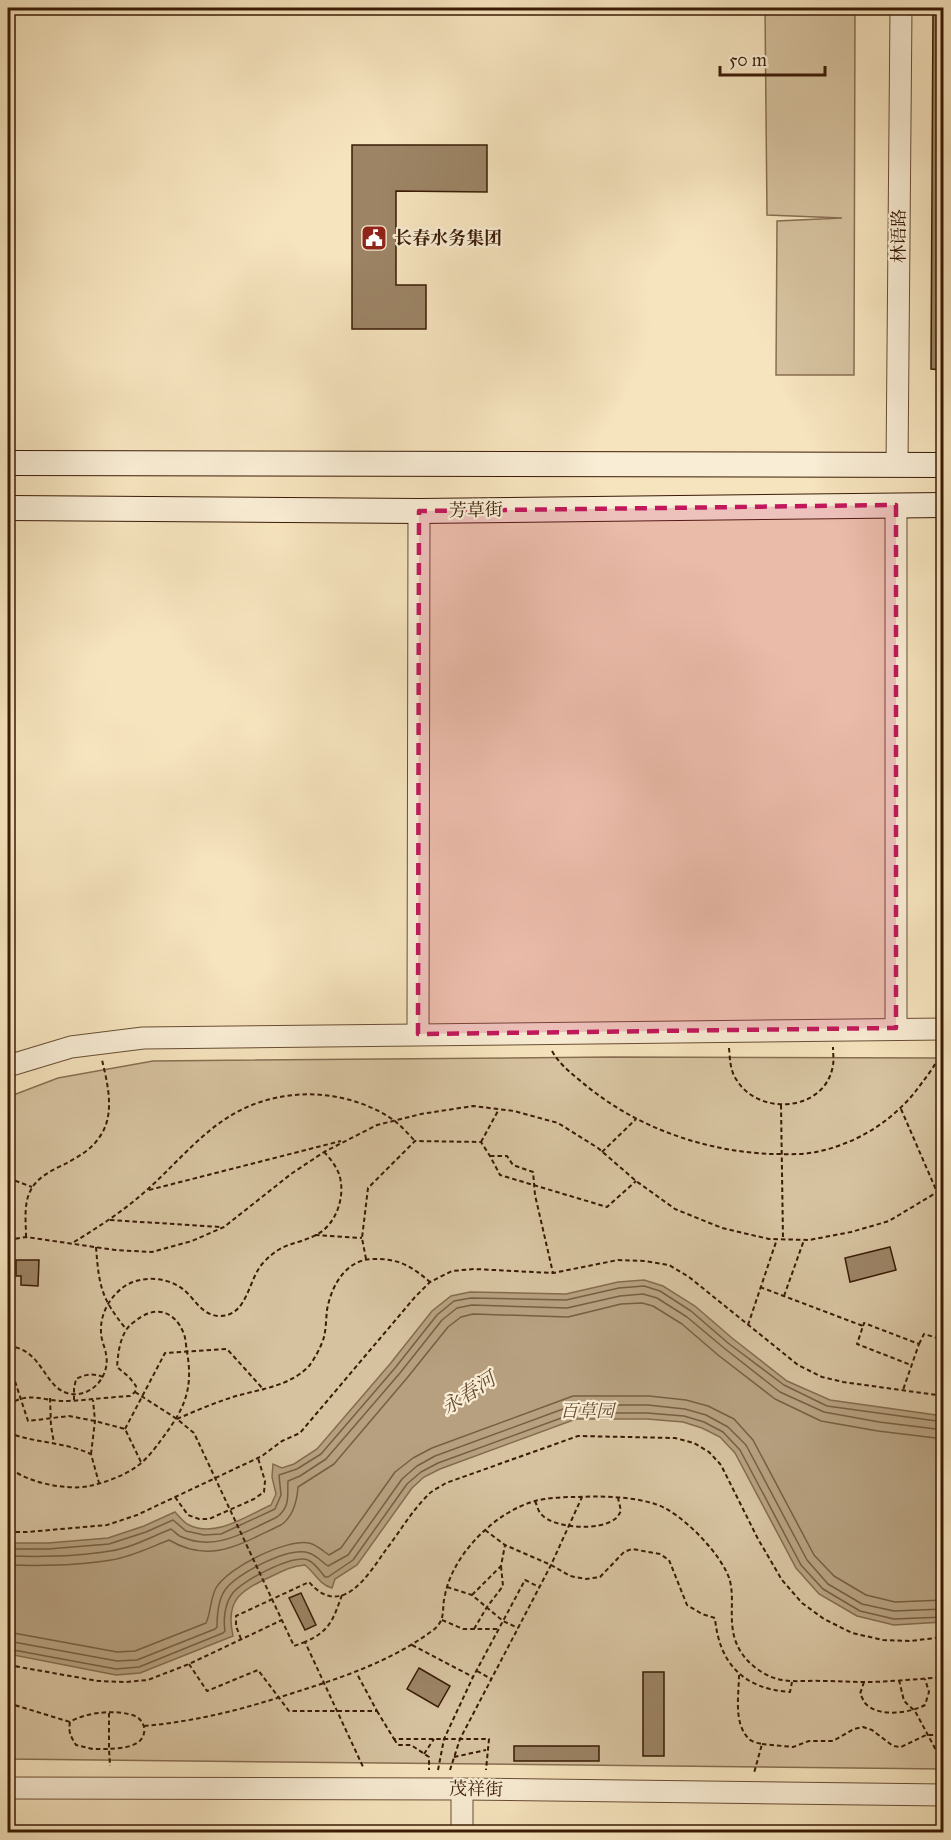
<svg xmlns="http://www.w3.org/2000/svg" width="951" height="1840" font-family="'IM FELL Great Primer','Noto Serif SC',serif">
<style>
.green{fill:#d6c29f;stroke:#886e52;stroke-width:1.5}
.water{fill:#b6a07f;stroke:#846b4e;stroke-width:1.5}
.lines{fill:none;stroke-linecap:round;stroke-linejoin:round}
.shore{stroke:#785e42;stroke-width:1.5}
.building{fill:#9c8465;stroke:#3a1b05;stroke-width:1.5}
.tertiary-casing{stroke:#694d33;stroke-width:23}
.secondary-casing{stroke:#3a1b05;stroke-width:26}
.path{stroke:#3a1b05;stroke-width:2;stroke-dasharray:4.5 3;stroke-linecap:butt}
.tertiary{stroke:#f9edd5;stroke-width:21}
.secondary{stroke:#f9edd5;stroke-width:24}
.path-bridge{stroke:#3a1b05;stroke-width:2;stroke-dasharray:4.5 3;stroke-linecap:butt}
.marked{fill:#c2185b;fill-opacity:0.2;stroke:#c2185b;stroke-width:4.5;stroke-dasharray:12 8;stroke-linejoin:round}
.labels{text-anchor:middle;stroke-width:4.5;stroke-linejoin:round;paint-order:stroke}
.street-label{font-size:18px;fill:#3a1b05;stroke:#f9edd5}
.poi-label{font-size:18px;font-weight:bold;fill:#3a1b05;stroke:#f9edd5;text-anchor:start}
.park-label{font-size:18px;font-style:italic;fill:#694d33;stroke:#f9edd5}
.water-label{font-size:20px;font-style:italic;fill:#654a30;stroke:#f9edd5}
</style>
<rect width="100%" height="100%" fill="#f6e4be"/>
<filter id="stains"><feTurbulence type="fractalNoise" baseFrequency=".00333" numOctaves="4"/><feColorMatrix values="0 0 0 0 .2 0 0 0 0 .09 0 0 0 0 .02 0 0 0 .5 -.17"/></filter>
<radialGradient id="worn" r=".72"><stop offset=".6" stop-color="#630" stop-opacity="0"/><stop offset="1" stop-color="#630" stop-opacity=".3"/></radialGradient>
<g class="green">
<path d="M765,8H855L854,375H776L777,221L842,218L767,215Z"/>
<path d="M611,1057L943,1058V1769L8,1759V1097L58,1078L153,1061Z"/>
</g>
<path class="water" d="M644,1280L663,1286L695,1306L732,1338L787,1381L830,1400L943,1416V1622L894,1625L857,1616L819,1594L796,1568L735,1453L720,1437L702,1428L683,1422L647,1419H576L440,1469L424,1477L412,1488L357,1565L335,1579L332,1588C320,1585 315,1573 305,1565C291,1566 282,1571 270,1577C240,1591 225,1600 233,1636L140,1673L116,1675L8,1654V1543H48L108,1538L144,1526L175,1512C179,1516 184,1523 189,1525C216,1538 246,1516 271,1505L276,1494L272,1477L273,1464L282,1468L294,1464L317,1449L390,1364L432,1311L451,1296L470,1292L566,1294L618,1282Z"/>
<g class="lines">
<g class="shore">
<path d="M8,1549H48L109,1544L146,1532L173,1520L186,1531L204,1535L221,1534L275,1509L281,1495L279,1475L297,1469L321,1454L395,1368L437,1315L454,1301L471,1298L566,1300L619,1288L644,1286L660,1291L691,1311L728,1343L784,1385L827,1406L944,1422"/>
<path d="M8,1556C41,1557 76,1557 110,1551C131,1548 151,1537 171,1529C175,1532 178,1536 182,1537C216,1552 247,1531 277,1517C291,1506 287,1495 288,1481L300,1476L326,1459L400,1373L442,1320L457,1308L472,1305L567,1308L620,1296L643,1294L657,1298L687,1317L724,1348L780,1392L824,1412L879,1422L944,1430"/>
<path d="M8,1565C42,1566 77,1566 111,1560C131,1557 151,1547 169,1540C211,1565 242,1543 281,1525C294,1516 297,1501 298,1487L334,1464L407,1378L448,1327L461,1317L473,1314L568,1317L621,1304L642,1303L653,1306L682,1324L718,1355L775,1399L821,1421L878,1431L944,1439"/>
<path d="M8,1632L117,1652L135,1651L206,1623C211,1613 210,1599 216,1588C228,1567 286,1539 309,1543C317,1545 323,1551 329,1555L341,1548L395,1472L413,1458L432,1448L573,1396H649L686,1400L708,1406L734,1419L753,1440L814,1555L834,1576L866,1595L895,1602L944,1600"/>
<path d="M8,1641L117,1661L137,1660L215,1629L217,1627C217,1615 218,1600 225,1590C236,1574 289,1546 309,1553C316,1555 322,1562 328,1566L348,1555L402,1479L417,1466L435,1456L574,1405H648L685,1409L706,1415L728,1427L746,1445L807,1560L828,1584L862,1604L894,1611L944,1609"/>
<path d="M8,1649L116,1669L139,1667L223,1633L225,1631C223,1619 225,1604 232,1594C241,1581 293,1554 308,1560C315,1563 320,1571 325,1577H328L353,1560L407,1484L421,1472L438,1463L575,1413H647L684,1416L704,1422L723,1432L740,1450L801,1565L823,1589L860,1611L894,1619L944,1617"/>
</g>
</g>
<g class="building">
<path d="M933,8H944V370L931,369Z"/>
<path d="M352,145H487V192L396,191V285H426V329H352Z"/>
<path d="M890,1247L896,1270L850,1282L845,1258Z"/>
<path d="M16,1260H39L38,1286L21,1285V1276H16Z"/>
<path d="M301,1593L316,1625L305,1630L289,1598Z"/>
<path d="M419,1668L450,1686L438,1707L407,1689Z"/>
<rect x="643" y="1672" width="21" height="84"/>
<rect x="514" y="1746" width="85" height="15"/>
</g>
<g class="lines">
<g class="tertiary-casing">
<g id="tertiary">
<path d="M897,465L901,8"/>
<path d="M896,1028V505"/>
<path d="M418,1034L419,511"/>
<path d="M8,1066L71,1047L143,1038L944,1029"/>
<path d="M8,1788L462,1789L944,1795"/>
<path d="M462,1832V1789"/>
</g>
</g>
<g class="secondary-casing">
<g id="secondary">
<path d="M8,463L944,465"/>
<path d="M8,508L419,511L944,505"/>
</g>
</g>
<g class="path">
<path d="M729,1048C730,1059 730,1070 736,1079C758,1117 826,1112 833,1065C834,1060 833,1053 833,1047"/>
<path d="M552,1051C560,1065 571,1073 583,1083C635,1127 703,1151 771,1154C785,1154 802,1155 816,1152C855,1144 890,1123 915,1092C923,1081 942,1059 942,1046"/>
<path d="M781,1105L783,1239"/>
<path d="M901,1109L937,1192"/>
<path d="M481,1142L499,1109"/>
<path d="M602,1152L636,1119"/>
<path d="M490,1156H507L513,1165L533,1172L535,1195L553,1273"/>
<path d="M8,1178L32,1187"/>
<path d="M149,1190L341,1141"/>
<path d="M110,1220L221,1227"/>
<path d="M315,1235L362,1238"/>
<path d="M26,1237C26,1221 23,1202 32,1188C38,1177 54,1169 65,1164C77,1157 90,1151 98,1139C116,1117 108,1085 102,1060"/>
<path d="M8,1240L26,1237L115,1250L152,1252L192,1241L224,1227L291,1174L324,1152L377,1125L421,1114L473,1106L514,1111L558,1123L598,1148L636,1181L675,1209L722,1228L769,1239L809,1240L851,1232L889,1221L944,1188"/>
<path d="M74,1242C100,1226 125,1210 148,1189C177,1163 202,1131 237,1112C285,1086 347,1089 392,1119C401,1125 408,1134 415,1141"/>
<path d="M96,1247C99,1286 101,1298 126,1329"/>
<path d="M366,1259L362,1238L368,1188L415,1141L481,1142L490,1156L500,1175L607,1207L636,1181"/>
<path d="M760,1287L863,1326L857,1344L911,1365"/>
<path d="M784,1296L804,1240"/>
<path d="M748,1325L777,1239"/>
<path d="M863,1326L864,1323L919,1344L903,1390"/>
<path d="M919,1344L924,1334L944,1340"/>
<path d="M8,1360L28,1421L69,1416L95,1421L125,1429L141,1462"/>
<path d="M135,1392L177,1419L194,1433L294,1646L305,1642"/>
<path d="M50,1398L51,1426L54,1443"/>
<path d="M74,1400V1389L76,1379C86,1374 93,1373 103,1377"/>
<path d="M8,1405C31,1390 43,1402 68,1401C89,1400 110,1397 130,1396L135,1392L136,1386L129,1377L117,1367C118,1355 119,1343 125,1332C127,1328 130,1325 134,1322C154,1305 174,1309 184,1334C186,1340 186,1347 187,1352C194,1391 183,1411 161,1440C154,1450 145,1461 136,1467C123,1476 104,1483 89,1486C68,1491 21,1482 8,1465"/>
<path d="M177,1419C195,1411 214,1403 233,1397C259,1389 289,1387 309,1366C314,1360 322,1345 324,1337C326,1329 326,1319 327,1310C331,1287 345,1260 372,1259C398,1258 411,1266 430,1282"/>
<path d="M125,1429L165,1353L227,1349L264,1390"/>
<path d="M8,1433C36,1443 64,1442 91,1454L99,1483"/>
<path d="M91,1454L95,1421L93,1400"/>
<path d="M175,1497L188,1515L199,1519H209L254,1499L264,1492L265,1481L258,1458"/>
<path d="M535,1501C537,1505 538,1511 541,1514C554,1529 600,1531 615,1519C618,1517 619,1514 621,1511L618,1498"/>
<path d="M485,1530L505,1545L551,1565L570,1576L586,1579L600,1577L624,1552L632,1549L660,1554L669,1560L687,1605L702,1614L715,1618C719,1663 743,1689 790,1692L792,1682"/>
<path d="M8,1532H27L107,1525L137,1515L262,1456L282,1441L300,1433L415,1297L430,1282L452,1271L474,1269L553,1273L618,1260L644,1261L669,1265L689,1277L798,1365L822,1377L843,1382L944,1396"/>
<path d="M447,1587L472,1595L503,1621L518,1628"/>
<path d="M342,1595C333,1620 330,1631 305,1642L364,1769"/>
<path d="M472,1595L501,1566L505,1545"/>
<path d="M442,1620L463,1629H498"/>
<path d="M474,1629L487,1607L503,1586L501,1566"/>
<path d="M241,1639L236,1626V1616L309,1582C341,1619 367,1577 385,1551C399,1533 411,1512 427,1496C432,1490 440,1487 446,1483L578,1436L675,1438L694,1443L709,1452L721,1465L758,1539L782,1580L802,1603L824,1619L852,1633L883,1640L910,1641L944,1637"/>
<path d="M412,1645L473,1677"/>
<path d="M189,1664L207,1691L258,1670L289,1711H377L357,1674"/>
<path d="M8,1665L98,1681L126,1682L148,1680L189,1664L282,1620"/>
<path d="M477,1671L491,1679"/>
<path d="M739,1675C739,1695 733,1723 749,1739C752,1742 758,1743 762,1744L754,1773"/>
<path d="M899,1680L904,1701L915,1711L944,1765"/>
<path d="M864,1682L860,1694C862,1697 863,1700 865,1703C878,1718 910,1713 925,1705L929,1692L925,1679"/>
<path d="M8,1703L70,1722"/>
<path d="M377,1711L394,1739H489L486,1770"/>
<path d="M109,1713V1749C118,1748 129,1748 137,1743C148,1736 146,1721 135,1716C118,1709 85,1712 70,1722C68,1732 71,1737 76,1745L93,1749H109L110,1766"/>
<path d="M144,1726C199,1721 244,1709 296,1692C344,1677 391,1661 432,1631C447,1620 441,1610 445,1595C453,1554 495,1512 535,1501C547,1498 563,1497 575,1497C601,1496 630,1496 655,1504C680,1511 723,1555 730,1581C734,1598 730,1614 733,1631C736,1651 750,1667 769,1676C786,1684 805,1680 823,1681C837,1681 850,1682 863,1682C890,1682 917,1679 944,1677"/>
<path d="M394,1739L398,1745H411L429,1757V1770"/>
<path d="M762,1744L793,1747L809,1741H833L854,1729L863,1727L872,1730L893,1746L901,1747L926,1735H944"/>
<path d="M424,1754L434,1739"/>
<path d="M454,1757L486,1750"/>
<path d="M438,1770L444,1739L473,1677L525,1580L539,1587"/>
<path d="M450,1770L460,1739L551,1565L582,1497"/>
</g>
<use href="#tertiary" class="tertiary"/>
<use href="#secondary" class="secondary"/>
<path class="path-bridge" d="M8,1346C47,1349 43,1397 78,1394C97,1392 110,1372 106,1354C105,1347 101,1340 101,1332C100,1314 110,1296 125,1286C142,1275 169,1277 184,1290C195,1299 202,1316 220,1316C248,1316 248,1279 263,1263C283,1241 295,1246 318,1234C337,1223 346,1195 339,1174C336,1166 330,1158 324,1152"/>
</g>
<path class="marked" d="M896,505V1028L418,1034L419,511Z"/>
<defs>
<g id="civic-square" transform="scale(1.35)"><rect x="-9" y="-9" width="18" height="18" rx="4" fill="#8f2418" stroke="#f9edd5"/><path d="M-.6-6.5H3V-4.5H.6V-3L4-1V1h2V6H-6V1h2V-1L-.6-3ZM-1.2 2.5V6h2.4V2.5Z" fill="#fff"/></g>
</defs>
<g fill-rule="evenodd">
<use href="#civic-square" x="374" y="238"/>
</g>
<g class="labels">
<g class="street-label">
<text transform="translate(899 236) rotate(-90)" y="6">林语路</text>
<text transform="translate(476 510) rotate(-1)" y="6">芳草街</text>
<text transform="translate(476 1789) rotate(1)" y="6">茂祥街</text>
</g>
<g class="poi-label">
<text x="394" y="244">长春水务集团</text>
</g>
<g class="park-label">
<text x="587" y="1417">百草园</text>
</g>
<g class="water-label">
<text transform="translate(468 1393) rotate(-33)" y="7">永春河</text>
</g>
</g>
<rect width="951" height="1840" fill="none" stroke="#f6e4be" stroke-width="30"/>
<rect x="9" y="9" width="933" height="1822" fill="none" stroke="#3a1b05" stroke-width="3"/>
<rect x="15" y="15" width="921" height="1810" fill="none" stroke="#3a1b05" stroke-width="1.5"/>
<path d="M720 66v9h105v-9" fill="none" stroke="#3a1b05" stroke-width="3"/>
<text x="729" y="66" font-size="18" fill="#3a1b05" stroke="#f9edd5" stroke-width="4.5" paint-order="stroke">50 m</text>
<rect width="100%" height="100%" filter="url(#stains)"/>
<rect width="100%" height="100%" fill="url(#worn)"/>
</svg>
